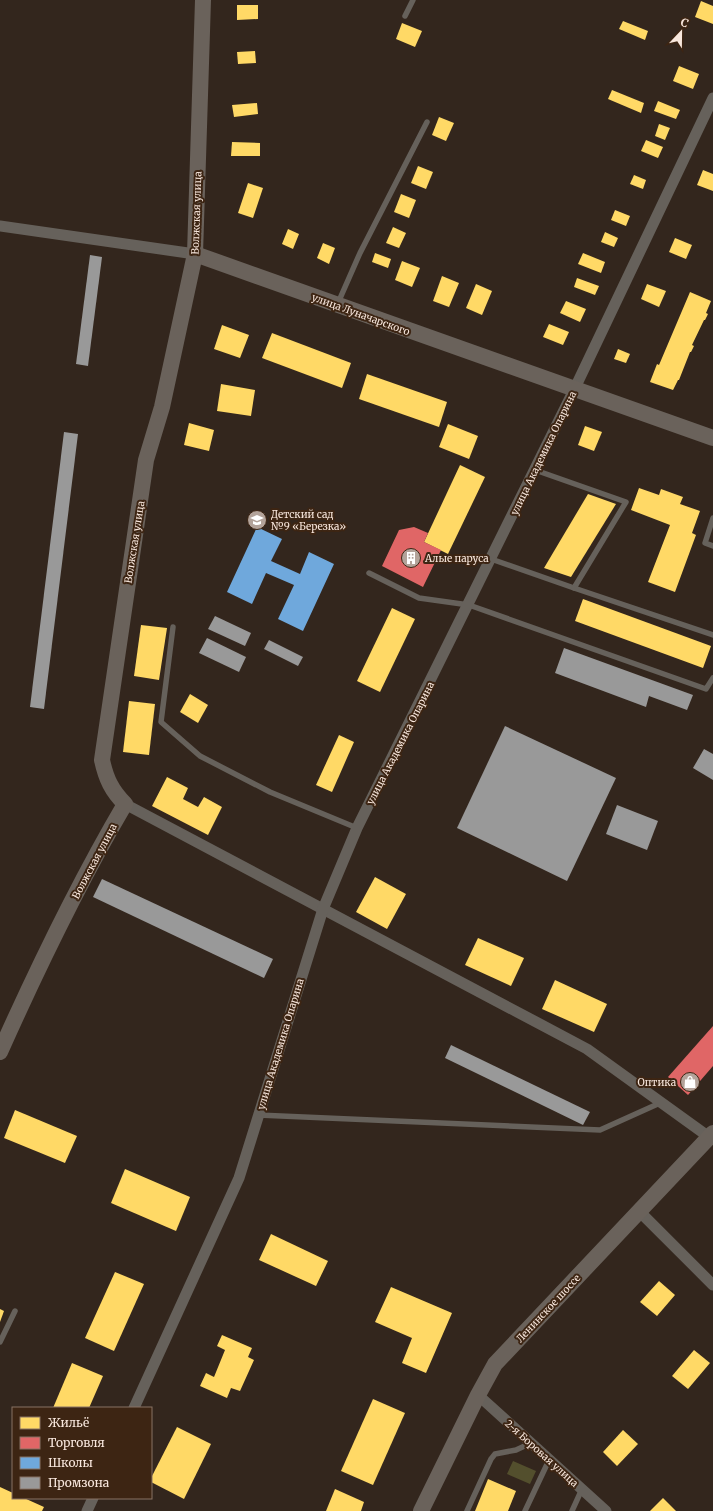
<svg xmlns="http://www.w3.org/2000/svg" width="713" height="1511" font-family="Merriweather,serif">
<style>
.green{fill:#534f2d}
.homes{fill:#ffd966}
.shops{fill:#e06666}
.schools{fill:#6fa8dc}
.industry{fill:#999}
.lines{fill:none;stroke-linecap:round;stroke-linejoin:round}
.lane{stroke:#66615b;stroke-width:5.5}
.street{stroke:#66615b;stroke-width:11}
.secondary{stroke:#6a625b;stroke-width:16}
.labels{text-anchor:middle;stroke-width:4;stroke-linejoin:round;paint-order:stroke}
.street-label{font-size:10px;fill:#f8e7dd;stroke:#3d2513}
.poi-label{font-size:10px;fill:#f8e7dd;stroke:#3d2513;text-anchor:start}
</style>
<rect width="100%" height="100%" fill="#33261d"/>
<path class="green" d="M513,1461L536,1471L530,1484L507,1474Z"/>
<g class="homes">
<path d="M701,1L713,6V24L695,17Z"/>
<path d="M237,5H258V19L237,20Z"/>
<path d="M623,21L648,31L645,40L619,29Z"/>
<path d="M402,23L422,31L415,47L396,39Z"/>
<path d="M255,51L256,63L238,64L237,52Z"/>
<path d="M679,66L699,74L693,89L673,81Z"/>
<path d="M612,90L644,103L641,113L608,99Z"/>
<path d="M658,101L680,110L676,119L654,111Z"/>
<path d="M257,103L258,114L234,117L232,105Z"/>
<path d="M439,117L454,123L446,141L432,135Z"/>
<path d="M659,124L670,128L665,140L655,136Z"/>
<path d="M646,140L663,147L658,158L641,151Z"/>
<path d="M232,142L260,143V156H231Z"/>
<path d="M418,166L433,172L426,189L411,183Z"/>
<path d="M703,170L713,174V191L697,185Z"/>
<path d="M634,175L646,180L643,189L630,184Z"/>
<path d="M248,183L263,188L253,218L238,213Z"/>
<path d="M401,194L416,200L409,218L394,212Z"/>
<path d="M615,210L630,216L626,226L611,220Z"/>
<path d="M393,227L406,233L399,248L386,243Z"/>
<path d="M288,229L299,234L293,249L282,244Z"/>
<path d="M605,232L618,238L614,247L601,242Z"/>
<path d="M675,238L692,245L686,259L669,252Z"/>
<path d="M323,243L335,248L329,264L317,258Z"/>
<path d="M375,253L391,259L388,268L372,262Z"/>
<path d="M583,253L605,262L601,273L578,264Z"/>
<path d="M402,261L420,268L412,287L395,280Z"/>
<path d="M442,276L459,283L449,307L433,301Z"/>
<path d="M577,278L599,286L595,295L574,287Z"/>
<path d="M476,284L492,291L482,315L466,308Z"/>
<path d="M647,284L666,291L659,307L641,299Z"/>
<path d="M690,292L711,301L706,313L708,314L705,320H704L692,345L694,346L691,352H690L679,380H678L673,390L650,382L657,364L659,365Z"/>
<path d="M566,301L586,309L580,322L560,313Z"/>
<path d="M549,324L569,332L563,345L543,337Z"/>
<path d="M222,325L249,335L240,358L214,349Z"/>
<path d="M272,333L351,363L342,388L262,358Z"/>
<path d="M618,349L630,354L626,363L614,359Z"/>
<path d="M367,374L447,402L439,427L359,399Z"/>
<path d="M221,384L255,390L251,416L217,411Z"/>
<path d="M189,423L214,430L209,451L184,445Z"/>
<path d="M448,424L478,436L469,459L439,447Z"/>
<path d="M585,426L602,432L594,451L578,445Z"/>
<path d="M460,465L485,477L448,554L424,542Z"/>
<path d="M639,488L659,495L661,489L683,497L680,504L700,511L692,533L696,535L675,592L648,582L670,525L631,510Z"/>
<path d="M588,494L616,504L571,577L544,568Z"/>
<path d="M583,599L711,646L703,668L575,621Z"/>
<path d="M392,608L415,619L380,692L357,681Z"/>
<path d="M141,625L167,628L159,680L134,676Z"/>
<path d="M190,694L208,705L198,723L180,712Z"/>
<path d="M129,701L155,704L149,755L123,752Z"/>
<path d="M339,735L354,742L332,792L316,785Z"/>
<path d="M167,777L188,788L183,799L198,807L204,797L222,807L208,835L152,806Z"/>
<path d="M375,877L406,894L387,929L356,912Z"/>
<path d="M478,938L524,958L511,986L465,965Z"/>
<path d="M555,980L607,1004L594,1032L542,1009Z"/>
<path d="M15,1110L77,1136L65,1163L4,1138Z"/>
<path d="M125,1169L190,1197L176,1231L111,1203Z"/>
<path d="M271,1234L328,1261L316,1286L259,1260Z"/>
<path d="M115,1272L144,1284L114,1351L85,1338Z"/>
<path d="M659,1281L675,1295L657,1316L640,1302Z"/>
<path d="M391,1287L452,1313L426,1373L402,1363L412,1338L375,1322Z"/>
<path d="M0,1309L4,1311L0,1322Z"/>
<path d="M222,1335L252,1348L248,1357L254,1360L240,1391L231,1388L227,1398L200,1386L206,1373L214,1377L225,1350L217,1346Z"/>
<path d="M694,1350L710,1363L688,1389L672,1376Z"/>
<path d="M72,1363L103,1376L89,1408H53Z"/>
<path d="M373,1399L405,1413L373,1485L341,1471Z"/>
<path d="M177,1427L211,1444L184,1499L151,1482V1478Z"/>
<path d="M623,1430L638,1444L617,1466L603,1452Z"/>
<path d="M488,1479L516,1491L508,1511H475Z"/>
<path d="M0,1487L13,1493V1498H24L44,1507L42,1511H0Z"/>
<path d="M335,1489L364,1502L361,1511H326Z"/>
<path d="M663,1498L676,1511H650Z"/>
</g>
<g class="shops">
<path d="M414,527L428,533L424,542L441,550L423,587L382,566L399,530Z"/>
<path d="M713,1026V1066L688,1095L668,1077Z"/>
</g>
<path class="schools" d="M257,527L282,539L271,561L300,574L309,552L334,564L303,631L278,619L294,585L266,573L252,604L227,592Z"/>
<g class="industry">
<path d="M90,255L102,257L88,366L76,364Z"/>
<path d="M64,432L78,434L44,709L30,707Z"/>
<path d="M215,616L251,633L245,646L208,629Z"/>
<path d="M207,638L246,657L239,672L199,653Z"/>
<path d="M269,640L303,657L298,666L264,649Z"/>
<path d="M564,648L693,695L687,710L649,696L646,707L555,673Z"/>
<path d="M505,726L616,778L567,881L457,828Z"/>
<path d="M704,749L713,754V780L693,768Z"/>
<path d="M617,805L658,821L647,850L606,834Z"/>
<path d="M102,879L273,959L264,978L93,897Z"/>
<path d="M451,1045L590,1112L583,1125L445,1058Z"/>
</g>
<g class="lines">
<g class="lane">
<path d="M405,16L413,0"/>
<path d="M338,303L360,253L427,122"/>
<path d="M713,518L705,543L713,546"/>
<path d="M491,559L574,588L626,502L535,470"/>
<path d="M369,573L419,598L469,605L706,689L713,678"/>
<path d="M574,588L713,635"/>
<path d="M173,627L161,722L200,756L270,792L357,828"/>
<path d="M258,1115L600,1130L660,1103"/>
<path d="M0,1342L15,1311"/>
<path d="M467,1511L491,1459L495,1454L516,1450L531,1443"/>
<path d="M525,1511L549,1460"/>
<path d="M572,1511L582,1489"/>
</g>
<g class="street">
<path d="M0,226L195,254"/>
<path d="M125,804L587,1049L709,1137"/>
<path d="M639,1211L713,1285"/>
<path d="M478,1395L606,1511"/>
<path d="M134,1408L239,1178L323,909L357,828L574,390L713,98"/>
<path d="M87,1511L93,1498"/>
</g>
<g class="secondary">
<path d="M195,254L713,438"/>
<path d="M0,1052C38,967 78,884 125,804C112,791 106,779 102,760L146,460L162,407L195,254L203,0"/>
<path d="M421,1511L478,1395L495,1364L713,1133"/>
</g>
</g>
<defs>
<g id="school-disc" transform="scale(1)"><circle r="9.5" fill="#b3a39a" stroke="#3d2513"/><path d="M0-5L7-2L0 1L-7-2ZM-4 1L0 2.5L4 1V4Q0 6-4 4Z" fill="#fff"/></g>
<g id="building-disc" transform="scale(1)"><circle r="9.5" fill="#b3a39a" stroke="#3d2513"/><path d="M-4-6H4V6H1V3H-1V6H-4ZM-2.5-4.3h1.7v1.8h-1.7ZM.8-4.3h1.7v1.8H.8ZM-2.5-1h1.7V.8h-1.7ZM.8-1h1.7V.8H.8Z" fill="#fff"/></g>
<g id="shop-disc" transform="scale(1)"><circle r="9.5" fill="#b3a39a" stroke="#3d2513"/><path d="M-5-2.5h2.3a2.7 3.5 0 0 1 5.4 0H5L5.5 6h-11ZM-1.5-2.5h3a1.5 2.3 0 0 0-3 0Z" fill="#fff"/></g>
</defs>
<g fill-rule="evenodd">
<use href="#school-disc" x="257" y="520"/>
<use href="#building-disc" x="411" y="558"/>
<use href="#shop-disc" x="690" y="1082"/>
</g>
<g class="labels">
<g class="street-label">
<text transform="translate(196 213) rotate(-88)" y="4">Волжская улица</text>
<text transform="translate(361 314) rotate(20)" y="4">улица Луначарского</text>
<text transform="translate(543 453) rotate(-64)" y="4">улица Академика Опарина</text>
<text transform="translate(134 542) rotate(-81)" y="4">Волжская улица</text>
<text transform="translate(400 743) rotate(-63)" y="4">улица Академика Опарина</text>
<text transform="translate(94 861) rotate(-62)" y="4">Волжская улица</text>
<text transform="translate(280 1044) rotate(-73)" y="4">улица Академика Опарина</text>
<text transform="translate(548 1308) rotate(-47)" y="4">Ленинское шоссе</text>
<text transform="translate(542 1453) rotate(42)" y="4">2-я Боровая улица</text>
</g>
<g class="poi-label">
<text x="271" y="518">Детский сад<tspan x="271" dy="12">№9 «Березка»</tspan></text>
<text x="425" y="562">Алые паруса</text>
<text x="676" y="1086" text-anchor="end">Оптика</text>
</g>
</g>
<rect x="12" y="1407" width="140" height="92" fill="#3d2513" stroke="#887364"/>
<rect x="20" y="1417" width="20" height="12" fill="#ffd966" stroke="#887364"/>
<text x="48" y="1427" font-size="12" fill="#f8e7dd">Жильё</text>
<rect x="20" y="1437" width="20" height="12" fill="#e06666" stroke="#887364"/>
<text x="48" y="1447" font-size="12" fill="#f8e7dd">Торговля</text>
<rect x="20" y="1457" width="20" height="12" fill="#6fa8dc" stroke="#887364"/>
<text x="48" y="1467" font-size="12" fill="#f8e7dd">Школы</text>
<rect x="20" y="1477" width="20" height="12" fill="#999999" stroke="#887364"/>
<text x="48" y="1487" font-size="12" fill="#f8e7dd">Промзона</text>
<g transform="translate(681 32) rotate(22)" stroke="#3d2513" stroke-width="3" paint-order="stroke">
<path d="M0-3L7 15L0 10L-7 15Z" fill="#f8e7dd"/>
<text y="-6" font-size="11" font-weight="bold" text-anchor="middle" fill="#f8e7dd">С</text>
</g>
</svg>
